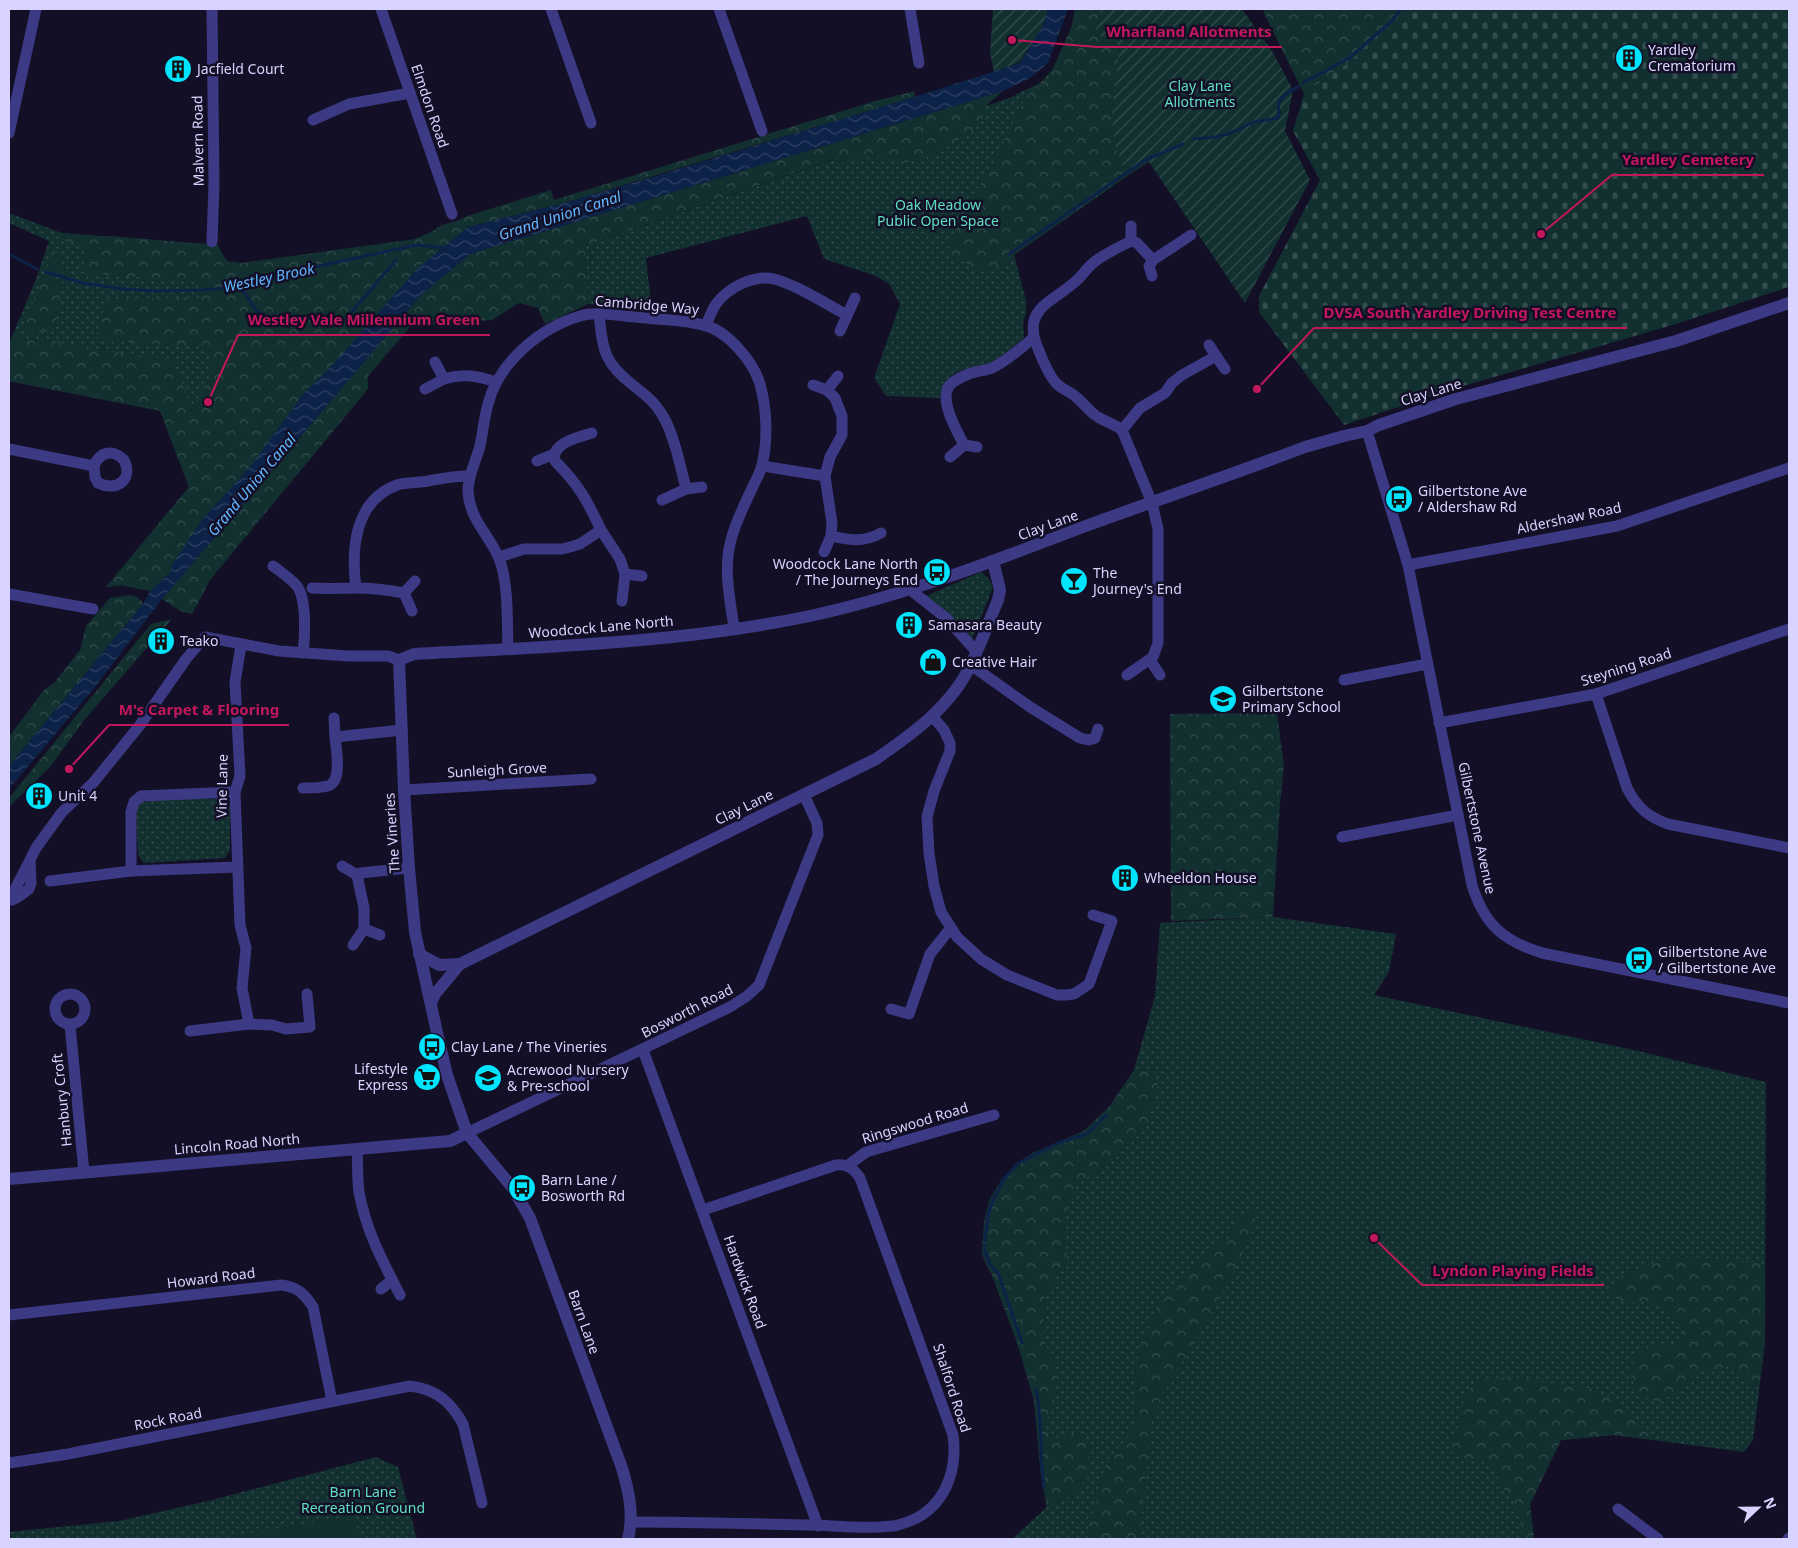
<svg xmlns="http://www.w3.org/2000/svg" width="1798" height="1548" font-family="'Noto Sans',sans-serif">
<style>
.grass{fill:url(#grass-dots)}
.forest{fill:url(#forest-crowns)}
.cemetery{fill:url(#cemetery-stones)}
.garden{fill:url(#garden-furrows)}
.pitch{fill:#12302f}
.water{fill:url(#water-waves)}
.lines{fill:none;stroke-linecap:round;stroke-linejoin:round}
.stream{stroke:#0c2248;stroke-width:3}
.minor{stroke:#3d3a85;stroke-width:11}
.tertiary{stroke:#3d3a85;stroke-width:12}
.labels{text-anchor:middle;stroke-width:5;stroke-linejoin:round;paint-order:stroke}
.poi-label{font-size:14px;fill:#d9d4ff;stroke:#130f26;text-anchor:start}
.park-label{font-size:14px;fill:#5fe0c0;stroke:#130f26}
.street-label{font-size:14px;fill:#d9d4ff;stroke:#130f26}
.water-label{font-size:15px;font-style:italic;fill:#62b6ff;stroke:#130f26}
.leader{fill:none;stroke:#c2185b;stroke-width:2}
.callout-dot{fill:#c2185b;stroke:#130f26;stroke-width:2}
.callout-label{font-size:15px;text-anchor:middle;font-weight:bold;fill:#c2185b;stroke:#130f26;stroke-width:5;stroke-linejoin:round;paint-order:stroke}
</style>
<defs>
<pattern id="grass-dots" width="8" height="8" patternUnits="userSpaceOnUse" patternTransform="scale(1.25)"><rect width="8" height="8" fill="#12302f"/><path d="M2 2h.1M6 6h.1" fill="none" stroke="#344d4e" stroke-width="1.8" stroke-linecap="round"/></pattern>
<pattern id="forest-crowns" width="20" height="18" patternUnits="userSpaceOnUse" patternTransform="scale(1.25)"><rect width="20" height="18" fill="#12302f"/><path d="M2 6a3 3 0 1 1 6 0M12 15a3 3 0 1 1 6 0" fill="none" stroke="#344d4e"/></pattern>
<pattern id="cemetery-stones" width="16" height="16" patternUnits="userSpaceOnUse" patternTransform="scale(1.25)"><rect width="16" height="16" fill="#12302f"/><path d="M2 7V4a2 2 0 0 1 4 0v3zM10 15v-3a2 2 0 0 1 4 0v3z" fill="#344d4e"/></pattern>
<pattern id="garden-furrows" width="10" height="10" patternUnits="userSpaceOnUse" patternTransform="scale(1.25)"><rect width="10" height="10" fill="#12302f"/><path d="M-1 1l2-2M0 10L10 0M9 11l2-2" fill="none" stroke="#344d4e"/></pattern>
<pattern id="water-waves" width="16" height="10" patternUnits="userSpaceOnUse" patternTransform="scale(1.25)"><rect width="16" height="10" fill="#0c2248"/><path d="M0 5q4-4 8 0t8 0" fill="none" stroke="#2f4163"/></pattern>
</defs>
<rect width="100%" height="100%" fill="#130f26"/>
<g class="grass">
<path d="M1071,28L1127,176L1014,255L1026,300V314L1023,322L1024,338C1014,346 1001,358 989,363C966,372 945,367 940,398L886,396L874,378L900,304L889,284L876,276L824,259L807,216L646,258L652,311L588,304L585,246L1009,98L1040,83L1053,69Z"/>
<path d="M9,213L62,233L100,236V237L109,236L204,244L212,242L218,246L234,285L415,242L442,225L464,219L150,591L121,585L106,587L189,487L160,411L9,381V344L38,274L49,241L9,223Z"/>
<path d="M981,572L989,579L993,587L972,639L924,597Z"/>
<path d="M174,799H222L230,806V850L225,858L144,863L138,855L136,808L140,802Z"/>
<path d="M1273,917L1396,934L1389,972L1374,995L1634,1050L1766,1082L1765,1342L1753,1440L1744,1452L1614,1435L1561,1440L1530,1504L1534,1539H1012L1047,1507L1041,1475L1034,1400L1018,1345L992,1275L986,1264L982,1254L984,1223L990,1199L1002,1179L1017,1163L1033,1153L1084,1131L1110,1106L1134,1070L1155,996L1160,923Z"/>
<path d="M376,1457L398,1467L417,1539H9V1532L119,1521L208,1501Z"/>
</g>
<g class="forest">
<path d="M1075,9H1101L1095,34L1120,46L1114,143L1127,176L1013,255L995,270L982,272C971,264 959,261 947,253L958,224L993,163L1025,98L1049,78L1071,28Z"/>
<path d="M1267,9H1403L1350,62L1304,94L1263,11Z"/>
<path d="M915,91L914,97L565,203L468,227L369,325L327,371L304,393L250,467L202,520L171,572L150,591L121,585L106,587L189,487L160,410L9,381V344L13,335L36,342L55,341L81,348L171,359L174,362L190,404L196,403L214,369L205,347L108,341L97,339C97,324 102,312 110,299L200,298L195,282L87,273L85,243L65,241L62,233L204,244L212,242L218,246L227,261L241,263L415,239L470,215L551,190L554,200L875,101Z"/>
<path d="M1003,91L986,106L981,122L974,130L938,152L921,160L906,162L884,158L861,157L844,163L835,162L833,159L585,246L588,304L545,324L538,308L519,303L492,320L410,327L368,376V389L210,580L192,614L180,611L162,599L421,295L470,254Z"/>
<path d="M51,250L58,252L64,270L63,274L46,270Z"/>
<path d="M43,275L63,280L54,331L32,333L26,330L24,325Z"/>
<path d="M130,595L137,597L143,602V604L9,766V737L44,690L54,683L80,650L86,626L110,598Z"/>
<path d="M172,619L85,719L50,767L9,807V798L151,624Z"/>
<path d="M1277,713L1284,766L1280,804L1273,917L1171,921L1170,714Z"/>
<path d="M1152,1069L1158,1085L1148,1124L1114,1157L1076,1186L1063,1218L1067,1259L1044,1298L1043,1336L1057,1374L1053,1408L1044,1426L1057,1438L1080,1433L1089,1445L1088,1477L1071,1496L1047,1507L1041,1475L1034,1400L1018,1345L992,1275L986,1264L982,1254L984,1223L990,1199L1002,1179L1017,1163L1033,1153L1084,1131L1110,1106L1134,1070Z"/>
<path d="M1257,1211L1246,1248L1207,1323L1164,1390L1150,1428L1139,1539H1088V1528L1096,1503L1099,1482L1108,1460L1137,1426L1135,1382L1139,1349L1157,1308L1183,1280L1208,1248L1228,1240L1238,1215Z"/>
<path d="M1673,1257L1708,1258L1759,1263L1765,1266V1342L1759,1388L1741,1381L1729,1366L1697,1373L1680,1389L1659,1402L1638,1394L1629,1371L1636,1356L1651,1346L1670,1347L1680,1344L1683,1332C1674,1318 1660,1302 1642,1302C1637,1302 1631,1303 1626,1304L1610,1292L1622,1275Z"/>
<path d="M1511,1377L1592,1389L1622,1405L1653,1440L1614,1435L1561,1440L1530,1504L1534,1539H1521L1523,1536L1517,1507L1504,1489L1491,1463L1453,1456L1452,1436L1461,1424L1463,1402L1476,1380Z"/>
</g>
<path class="cemetery" d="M1403,9H1789V287L1676,324L1453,389L1344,425L1259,312V296L1320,180L1293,131L1304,94L1350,62Z"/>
<g class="garden">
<path d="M993,9H1048L1043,26L1020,62L994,72L990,53Z"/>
<path d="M1101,9H1242L1272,51L1293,90L1285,131L1310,180L1245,303L1149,162L1127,176L1114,143L1112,114L1120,46L1095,34Z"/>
</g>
<path class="pitch" d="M355,1515L359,1539H220Z"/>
<path class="water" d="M1048,9H1068L1048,63L1030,78L1003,91L470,254L421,295L162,599L95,687L9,789V766L143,604L150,591L171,572L172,565L202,520L250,467L304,393L327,371L417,269L468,227L565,203L676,170L914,97L1020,63L1043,26Z"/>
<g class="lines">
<g class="stream">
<path d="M1303,83L1349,58L1391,22L1401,9"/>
<path d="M1193,139L1215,137L1228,134L1254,122L1278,118C1281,113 1278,111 1278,106C1279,96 1292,90 1299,86"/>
<path d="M9,254L37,269"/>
<path d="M1009,254L1145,160L1183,144"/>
<path d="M46,272L83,283L123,289L156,291L203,290L237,287L315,267L416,245L445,248"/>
<path d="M237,288L245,293L255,309L261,314L278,319L287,322L305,318L348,322"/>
<path d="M344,321L396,260"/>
<path d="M985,1241L988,1215L993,1200L1004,1179L1019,1163L1058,1143L1084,1135L1092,1129L1106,1115"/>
<path d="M984,1248L985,1245"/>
<path d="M985,1251L990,1265L998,1273L1022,1343"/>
<path d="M1036,1390C1043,1422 1039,1455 1044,1488"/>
</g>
<g class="minor">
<path d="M381,9L452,214"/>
<path d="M551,9L591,123"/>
<path d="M719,9L762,131"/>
<path d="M910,9L919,63"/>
<path d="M313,120L349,104L410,93"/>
<path d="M9,133L36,9"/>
<path d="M1131,226V241"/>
<path d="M212,242L214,184L212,9"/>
<path d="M1152,276L1149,266L1153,260L1191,235"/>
<path d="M599,314C603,351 604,363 634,386C645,395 654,401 661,413C673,430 681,468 686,489L702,487"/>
<path d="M706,325C709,318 712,310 716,304C728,288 753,274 774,279C799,286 824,303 847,315"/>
<path d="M840,331L855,298"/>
<path d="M1216,356L1225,369"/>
<path d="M444,379C463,373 478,376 496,382"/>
<path d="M425,389L444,379L435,362"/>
<path d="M827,390L838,376"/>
<path d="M1122,430L1140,408L1165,393L1172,383L1182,375L1216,356L1209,345"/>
<path d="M1367,431L1408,565L1472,885C1484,924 1503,941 1542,953L1789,1003"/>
<path d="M977,447L964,445C957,431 939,401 949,386C953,381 963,376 969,374C976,371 984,371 992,368C1007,361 1020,349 1033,338"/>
<path d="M9,449L94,466C100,451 113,449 124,460C134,480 116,492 98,483L95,477L94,466"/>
<path d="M950,457L964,445"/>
<path d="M537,461L554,454"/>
<path d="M762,466L825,476L830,457L842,435V416L835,398L827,390L813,385"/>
<path d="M825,476L832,523L831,536C849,540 863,543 881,533"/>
<path d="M662,500L686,489"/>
<path d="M601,530L620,559L625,574L622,601"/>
<path d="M824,552L831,536"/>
<path d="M499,557L524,549H562L570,547L580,544L601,530C587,500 579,485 555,461C550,443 579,437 592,433"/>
<path d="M1408,565L1617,526L1789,468"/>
<path d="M273,566C281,572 290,578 297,586C307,599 305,638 303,653"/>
<path d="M625,574L642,576"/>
<path d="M312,588C327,589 341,588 356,588C372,588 388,590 404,593"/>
<path d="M356,588C351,550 354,501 397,485C407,482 418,483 428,481C444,478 453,476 470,476"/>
<path d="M908,588L946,618L976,651"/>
<path d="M9,594L93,609"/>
<path d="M412,611L404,593L415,581"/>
<path d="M241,645L235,682L240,776L235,792L240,925L246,948L242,988L249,1024L272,1025L286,1029L310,1027L307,994"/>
<path d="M508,649C507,623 509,580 498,556C488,534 469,518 468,491C468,475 476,461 480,446C483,432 484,418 488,404C499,362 540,328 580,316C597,311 618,316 635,317C658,320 681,319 703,325C727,330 753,361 760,384C767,409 768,440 762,465C761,471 757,478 754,484C746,502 736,520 731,540C723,569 730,599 734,628"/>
<path d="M1150,660L1160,675"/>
<path d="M971,665L1030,707L1080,738L1089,740L1095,738L1098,729"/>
<path d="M1127,675L1153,657L1158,643V529L1152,503L1122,430C1114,424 1106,422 1098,417C1089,412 1084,403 1076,397C1071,392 1062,389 1057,384C1049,376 1043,361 1039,351C1020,308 1051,304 1076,281C1082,276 1086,269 1092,264C1103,254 1118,248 1131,241L1137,243L1153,260"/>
<path d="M1344,680L1427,664"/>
<path d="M1596,694L1627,788C1637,807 1648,817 1668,824L1789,848"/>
<path d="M932,716L944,730L950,743V751L934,791L927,817L929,853L934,886L941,912L957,937L981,959L1007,975L1057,995H1066L1074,994L1089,984L1112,921L1093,915"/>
<path d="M334,718L335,737"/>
<path d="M1439,723L1596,694L1789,629"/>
<path d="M303,788C311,788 320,788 328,786C343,781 336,749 335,737L402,730"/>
<path d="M404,790L591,779"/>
<path d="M1342,837L1458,815"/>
<path d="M30,860L12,895V900L18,897L29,889L31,883L30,860L36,848L62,812L93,783L140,725L186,659L205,637L279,651L348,656H388L399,660"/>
<path d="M342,866L357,875"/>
<path d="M131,871V812L134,802L141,796L235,792"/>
<path d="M50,881L131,871L237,867"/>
<path d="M364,929L380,935"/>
<path d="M353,945L364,929V908L357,875L360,873L409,868"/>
<circle cx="70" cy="1009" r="15"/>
<path d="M891,1009L909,1014L930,954L950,929"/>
<path d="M70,1025L84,1172"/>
<path d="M190,1031L249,1024"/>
<path d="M643,1050L818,1526"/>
<path d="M467,1133L730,1007L747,996L759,985L818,835L817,823L804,795"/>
<path d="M357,1150C358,1163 357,1178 359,1192C366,1231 382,1260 400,1295"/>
<path d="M847,1166L866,1152L994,1115"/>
<path d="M381,1289L392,1280"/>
<path d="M9,1315L281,1285C297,1287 304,1293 313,1307L332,1401"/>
<path d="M9,1463L68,1454L410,1386C436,1389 451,1402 463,1424L482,1503"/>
<path d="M1618,1509L1658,1539"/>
<path d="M632,1522C693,1522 754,1524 814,1525C836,1526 857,1528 879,1527C885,1526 892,1527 898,1525C905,1523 916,1519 922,1515C949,1497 957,1465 953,1435L860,1178C854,1169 847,1163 836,1165L703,1210"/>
<path d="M1788,1539L1789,1538"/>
</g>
<g class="tertiary">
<path d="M419,954L439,965L460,964"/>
<path d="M431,1003L435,994L460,964L876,759C912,734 952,706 971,664C981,644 989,621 998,600L1000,590L993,561"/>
<path d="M9,1179L450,1141L467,1133"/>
<path d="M628,1539C634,1514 629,1492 622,1468L530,1218L512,1187L467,1133L447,1075L436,1028L415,932L409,868L404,790L399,660L414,654C546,647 680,643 810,616C903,596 994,561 1083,527C1157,500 1231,475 1305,447L1344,436L1367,431L1379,425L1456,399L1676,341L1789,303"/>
</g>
</g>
<defs>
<g id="building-disc" transform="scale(1.4375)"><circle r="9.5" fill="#00e5ff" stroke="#130f26"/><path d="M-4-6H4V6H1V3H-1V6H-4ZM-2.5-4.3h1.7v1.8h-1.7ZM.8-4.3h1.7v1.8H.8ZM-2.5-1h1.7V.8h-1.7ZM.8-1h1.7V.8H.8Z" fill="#111"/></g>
<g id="bus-disc" transform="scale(1.4375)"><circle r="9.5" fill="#00e5ff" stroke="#130f26"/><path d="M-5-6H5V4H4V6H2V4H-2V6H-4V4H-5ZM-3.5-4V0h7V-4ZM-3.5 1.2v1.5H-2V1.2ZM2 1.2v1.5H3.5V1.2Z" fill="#111"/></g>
<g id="bar-disc" transform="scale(1.4375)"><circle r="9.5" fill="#00e5ff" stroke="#130f26"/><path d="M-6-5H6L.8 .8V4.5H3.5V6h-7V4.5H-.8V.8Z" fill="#111"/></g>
<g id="shop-disc" transform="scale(1.4375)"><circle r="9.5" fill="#00e5ff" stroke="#130f26"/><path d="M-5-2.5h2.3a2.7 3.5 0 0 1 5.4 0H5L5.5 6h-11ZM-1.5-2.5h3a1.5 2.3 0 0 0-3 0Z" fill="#111"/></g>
<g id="school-disc" transform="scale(1.4375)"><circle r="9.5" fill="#00e5ff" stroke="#130f26"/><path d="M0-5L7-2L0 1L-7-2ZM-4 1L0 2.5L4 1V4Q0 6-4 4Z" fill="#111"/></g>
<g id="supermarket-disc" transform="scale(1.4375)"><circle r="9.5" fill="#00e5ff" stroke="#130f26"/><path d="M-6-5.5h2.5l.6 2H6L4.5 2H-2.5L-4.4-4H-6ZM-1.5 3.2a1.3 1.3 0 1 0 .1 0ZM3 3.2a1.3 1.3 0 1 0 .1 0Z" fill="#111"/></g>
</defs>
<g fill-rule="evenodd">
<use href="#building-disc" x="1629" y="58"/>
<use href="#building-disc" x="178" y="69"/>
<use href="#bus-disc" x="1399" y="499"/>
<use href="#bus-disc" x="937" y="572"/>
<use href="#bar-disc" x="1074" y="581"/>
<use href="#building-disc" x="909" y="625"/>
<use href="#building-disc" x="161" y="641"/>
<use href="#shop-disc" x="933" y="662"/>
<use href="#school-disc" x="1223" y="699"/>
<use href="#building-disc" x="39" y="796"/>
<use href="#building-disc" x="1125" y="878"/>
<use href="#bus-disc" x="1639" y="960"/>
<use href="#bus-disc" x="432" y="1047"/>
<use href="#supermarket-disc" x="427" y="1077"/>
<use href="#school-disc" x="488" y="1078"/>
<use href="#bus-disc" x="522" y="1188"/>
</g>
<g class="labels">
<g class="poi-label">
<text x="1648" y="55">Yardley<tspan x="1648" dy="16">Crematorium</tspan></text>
<text x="197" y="74">Jacfield Court</text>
<text x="1418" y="496">Gilbertstone Ave<tspan x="1418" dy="16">/ Aldershaw Rd</tspan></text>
<text x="918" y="569" text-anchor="end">Woodcock Lane North<tspan x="918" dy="16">/ The Journeys End</tspan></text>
<text x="1093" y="578">The<tspan x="1093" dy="16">Journey's End</tspan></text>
<text x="928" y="630">Samasara Beauty</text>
<text x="180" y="646">Teako</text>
<text x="952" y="667">Creative Hair</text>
<text x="1242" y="696">Gilbertstone<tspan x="1242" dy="16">Primary School</tspan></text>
<text x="58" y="801">Unit 4</text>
<text x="1144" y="883">Wheeldon House</text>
<text x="1658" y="957">Gilbertstone Ave<tspan x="1658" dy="16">/ Gilbertstone Ave</tspan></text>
<text x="451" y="1052">Clay Lane / The Vineries</text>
<text x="408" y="1074" text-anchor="end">Lifestyle<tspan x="408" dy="16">Express</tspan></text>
<text x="507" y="1075">Acrewood Nursery<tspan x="507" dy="16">&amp; Pre-school</tspan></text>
<text x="541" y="1185">Barn Lane /<tspan x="541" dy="16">Bosworth Rd</tspan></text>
</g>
<g class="park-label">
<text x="1200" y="91">Clay Lane<tspan x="1200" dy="16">Allotments</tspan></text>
<text x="938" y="210">Oak Meadow<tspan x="938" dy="16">Public Open Space</tspan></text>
<text x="363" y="1497">Barn Lane<tspan x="363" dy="16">Recreation Ground</tspan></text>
</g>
<g class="street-label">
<text transform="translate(430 106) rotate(71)" y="5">Elmdon Road</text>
<text transform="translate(198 141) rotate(-91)" y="5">Malvern Road</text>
<text transform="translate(647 305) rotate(5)" y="5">Cambridge Way</text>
<text transform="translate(1431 392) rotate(-17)" y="5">Clay Lane</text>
<text transform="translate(1569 518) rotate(-12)" y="5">Aldershaw Road</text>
<text transform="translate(1048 525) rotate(-20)" y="5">Clay Lane</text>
<text transform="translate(601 627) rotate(-5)" y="5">Woodcock Lane North</text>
<text transform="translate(1626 667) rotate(-18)" y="5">Steyning Road</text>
<text transform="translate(497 770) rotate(-3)" y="5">Sunleigh Grove</text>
<text transform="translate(222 786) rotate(-89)" y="5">Vine Lane</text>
<text transform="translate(744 807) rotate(-26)" y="5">Clay Lane</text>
<text transform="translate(1477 828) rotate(78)" y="5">Gilbertstone Avenue</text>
<text transform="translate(392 833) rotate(-94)" y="5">The Vineries</text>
<text transform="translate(687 1011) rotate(-27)" y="5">Bosworth Road</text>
<text transform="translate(62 1100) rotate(-96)" y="5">Hanbury Croft</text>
<text transform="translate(915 1123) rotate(-17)" y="5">Ringswood Road</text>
<text transform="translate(237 1144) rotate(-5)" y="5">Lincoln Road North</text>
<text transform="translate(211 1278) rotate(-7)" y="5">Howard Road</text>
<text transform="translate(745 1282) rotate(70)" y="5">Hardwick Road</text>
<text transform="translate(584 1322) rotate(70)" y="5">Barn Lane</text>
<text transform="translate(952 1388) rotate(72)" y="5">Shalford Road</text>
<text transform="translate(168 1419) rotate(-11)" y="5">Rock Road</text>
</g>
<g class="water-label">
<text transform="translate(560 216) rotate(-18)" y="5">Grand Union Canal</text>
<text transform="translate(269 278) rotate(-12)" y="5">Westley Brook</text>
<text transform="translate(252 485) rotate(-50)" y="5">Grand Union Canal</text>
</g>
</g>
<path class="leader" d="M1012 40L1097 47H1282M1541 234L1612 175H1764M1257 389L1314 328H1627M208 402L238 335H490M69 769L109 725H289M1374 1238L1422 1285H1604"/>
<g class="callout-dot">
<circle cx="1012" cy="40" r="5"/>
<circle cx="1541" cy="234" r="5"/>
<circle cx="1257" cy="389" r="5"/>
<circle cx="208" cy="402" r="5"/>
<circle cx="69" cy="769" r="5"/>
<circle cx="1374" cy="1238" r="5"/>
</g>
<g class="callout-label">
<text x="1189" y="37">Wharfland Allotments</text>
<text x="1688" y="165">Yardley Cemetery</text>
<text x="1470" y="318">DVSA South Yardley Driving Test Centre</text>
<text x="364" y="325">Westley Vale Millennium Green</text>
<text x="199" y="715">M's Carpet &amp; Flooring</text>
<text x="1513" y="1276">Lyndon Playing Fields</text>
</g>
<rect width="1798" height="1548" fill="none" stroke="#d9d4ff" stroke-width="20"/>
<g transform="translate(1758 1508) rotate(68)" stroke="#130f26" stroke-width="4" paint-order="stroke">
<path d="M0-4L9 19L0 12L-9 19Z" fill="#d9d4ff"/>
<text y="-8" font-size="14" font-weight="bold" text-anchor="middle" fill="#d9d4ff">N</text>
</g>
</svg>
